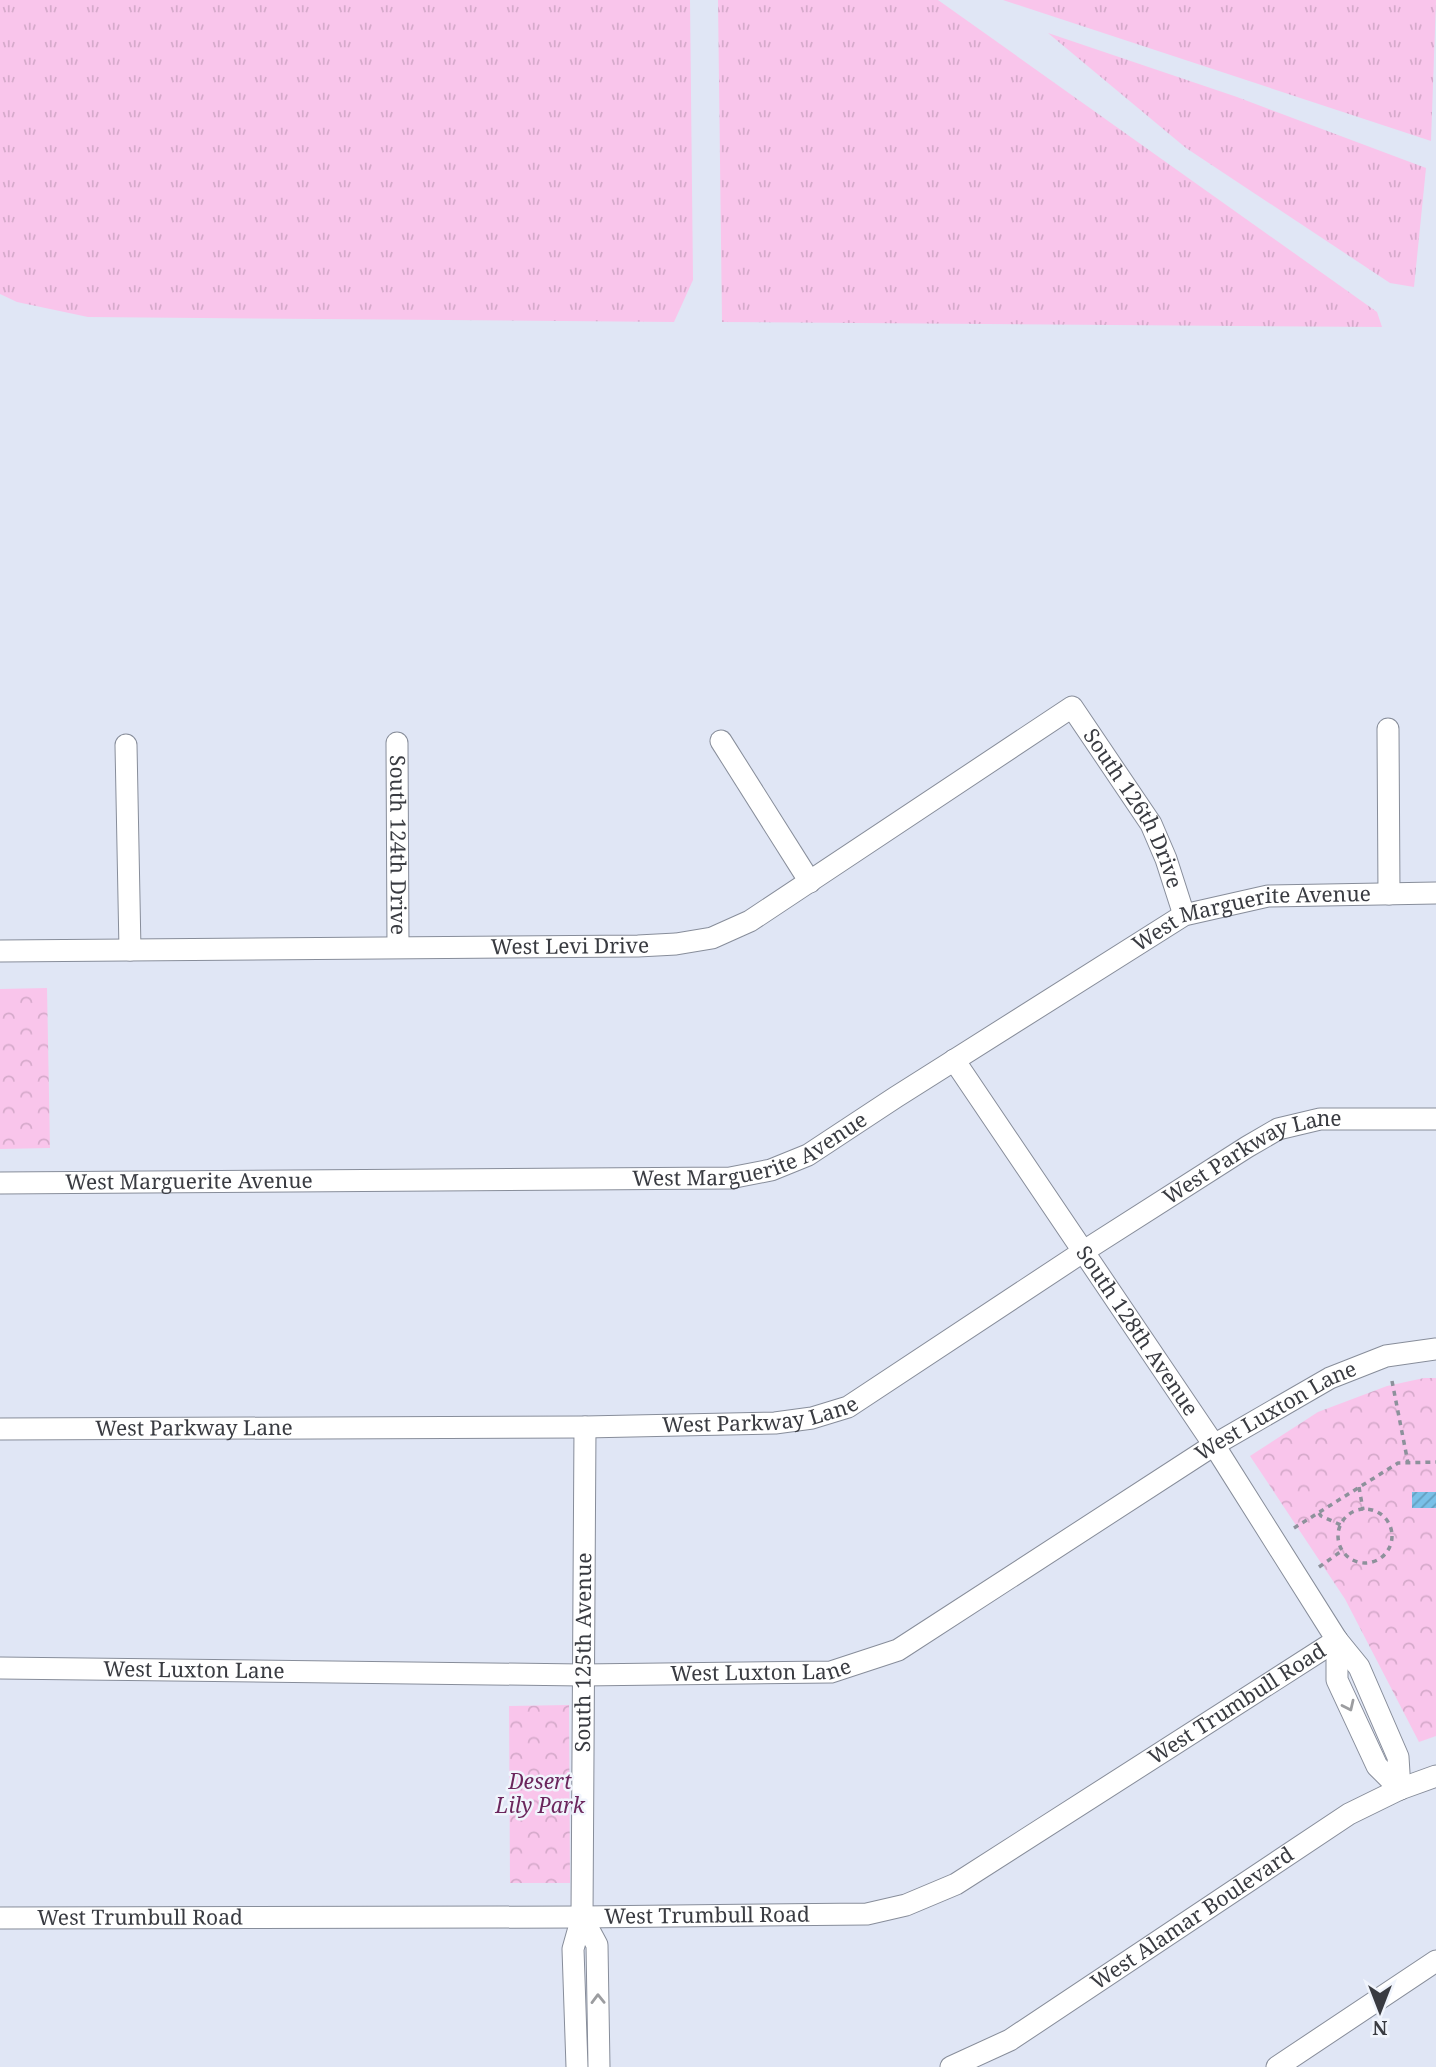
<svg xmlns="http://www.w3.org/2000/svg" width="1436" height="2067" font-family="'Noto Serif',serif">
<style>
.grass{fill:url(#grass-tufts)}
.park{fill:url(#park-crowns)}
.building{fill:url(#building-hatch)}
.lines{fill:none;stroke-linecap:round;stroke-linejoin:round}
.minor-casing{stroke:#878d9a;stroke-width:23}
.path{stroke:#8d919b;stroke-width:3.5;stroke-dasharray:5 5;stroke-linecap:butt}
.minor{stroke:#fff;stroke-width:21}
.oneway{stroke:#9c9da0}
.labels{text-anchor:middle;stroke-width:5;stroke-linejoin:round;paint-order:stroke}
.street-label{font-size:21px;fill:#393b41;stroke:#f0f4fc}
.park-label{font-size:21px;font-style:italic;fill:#6b265d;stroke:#f0f4fc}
</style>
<defs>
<pattern id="grass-tufts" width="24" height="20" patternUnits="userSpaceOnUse" patternTransform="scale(1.75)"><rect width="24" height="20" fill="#f9c5eb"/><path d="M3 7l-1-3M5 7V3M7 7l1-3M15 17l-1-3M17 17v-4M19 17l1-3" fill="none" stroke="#d6aacb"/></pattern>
<pattern id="park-crowns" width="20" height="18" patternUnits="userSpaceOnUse" patternTransform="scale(1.75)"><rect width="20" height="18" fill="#f9c5eb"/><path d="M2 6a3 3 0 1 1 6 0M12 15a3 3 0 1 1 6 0" fill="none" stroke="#d6aacb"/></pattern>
<pattern id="building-hatch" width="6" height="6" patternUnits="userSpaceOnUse" patternTransform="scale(1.75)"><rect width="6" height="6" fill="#79c0e8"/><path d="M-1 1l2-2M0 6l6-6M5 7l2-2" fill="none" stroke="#649dbe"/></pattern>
</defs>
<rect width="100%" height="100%" fill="#e0e6f5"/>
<g class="grass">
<path d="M0,0H690L693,280L674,322L88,317L17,302L0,294Z"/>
<path d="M718,0H938L1377,312L1382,327L722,322Z"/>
<path d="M1003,0H1436L1431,141Z"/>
<path d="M1048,33L1237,97L1426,168L1414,287L1390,283L1186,148Z"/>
</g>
<g class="park">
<path d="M47,988L50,1148L0,1149V989Z"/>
<path d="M1424,1378H1436V1736L1419,1742L1345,1599L1250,1456L1318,1412L1387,1386Z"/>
<path d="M569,1705L570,1883H510L509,1706Z"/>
</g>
<rect class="building" x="1412" y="1492" width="24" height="16"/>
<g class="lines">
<g class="minor-casing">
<g id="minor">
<path d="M1388,729L1389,894"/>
<path d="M721,741L810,882"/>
<path id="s1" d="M397,743L398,947"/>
<path d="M126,745L130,950"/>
<path id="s2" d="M0,951L638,946L676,944L712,938L750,921L1072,707L1151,824L1166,859L1184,915"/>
<path id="s3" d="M954,1060L1214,1445L1337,1640L1359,1667L1398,1757L1400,1789"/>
<path id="s4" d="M0,1183L730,1178L771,1170L808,1155L896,1097L1184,915L1268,896L1436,893"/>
<path id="s5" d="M0,1429L585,1427L775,1423L812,1418L848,1407L1084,1251L1247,1147L1278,1129L1320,1119H1436"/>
<path d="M1337,1640V1680L1377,1766L1400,1789"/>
<path id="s6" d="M0,1668L582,1675L831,1672L898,1650L1214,1445L1330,1378L1386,1356L1436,1349"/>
<path d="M582,1917L597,1945L599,2067"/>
<path id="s7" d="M0,1918L582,1917L867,1914L906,1905L956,1884L1337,1640"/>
<path id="s8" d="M577,2067L573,1949L582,1917L585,1427"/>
<path id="s9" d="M951,2067L1010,2040L1349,1814L1400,1789L1436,1776"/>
<path d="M1277,2067L1436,1961"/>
</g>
</g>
<g class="path">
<path d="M1392,1381L1408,1463"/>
<path d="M1359,1487L1363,1510"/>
<circle cx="1365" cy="1536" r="27"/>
<path d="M1319,1513L1321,1516L1341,1525"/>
<path d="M1294,1528L1398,1463L1436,1462"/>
<path d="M1319,1567L1343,1550"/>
</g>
<use href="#minor" class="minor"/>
</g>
<defs><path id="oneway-chevron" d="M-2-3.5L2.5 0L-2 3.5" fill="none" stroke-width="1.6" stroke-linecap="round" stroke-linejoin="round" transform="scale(1.75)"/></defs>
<g class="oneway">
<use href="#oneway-chevron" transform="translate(1349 1706) rotate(65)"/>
<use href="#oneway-chevron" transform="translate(598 1999) rotate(-91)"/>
</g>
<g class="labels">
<g class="street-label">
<text dy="7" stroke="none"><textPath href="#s2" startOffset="1260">South 126th Drive</textPath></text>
<text dy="7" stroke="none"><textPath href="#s1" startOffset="102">South 124th Drive</textPath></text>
<text dy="7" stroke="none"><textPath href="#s4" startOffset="1323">West Marguerite Avenue</textPath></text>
<text dy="7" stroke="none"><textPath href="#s2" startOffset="570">West Levi Drive</textPath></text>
<text dy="7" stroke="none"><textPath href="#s4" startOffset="756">West Marguerite Avenue</textPath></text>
<text dy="7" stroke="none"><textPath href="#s5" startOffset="1328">West Parkway Lane</textPath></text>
<text dy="7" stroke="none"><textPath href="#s4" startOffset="189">West Marguerite Avenue</textPath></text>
<text dy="7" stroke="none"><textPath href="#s3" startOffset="327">South 128th Avenue</textPath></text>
<text dy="7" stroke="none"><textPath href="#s5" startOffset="761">West Parkway Lane</textPath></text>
<text dy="7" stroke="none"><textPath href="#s6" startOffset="1349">West Luxton Lane</textPath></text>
<text dy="7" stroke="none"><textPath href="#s5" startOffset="194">West Parkway Lane</textPath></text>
<text dy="7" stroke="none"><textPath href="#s8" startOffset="416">South 125th Avenue</textPath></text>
<text dy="7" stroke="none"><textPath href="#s6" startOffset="761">West Luxton Lane</textPath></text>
<text dy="7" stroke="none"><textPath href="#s6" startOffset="194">West Luxton Lane</textPath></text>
<text dy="7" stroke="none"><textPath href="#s7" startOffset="1295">West Trumbull Road</textPath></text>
<text dy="7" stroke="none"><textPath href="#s7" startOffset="707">West Trumbull Road</textPath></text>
<text dy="7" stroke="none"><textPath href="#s7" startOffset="140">West Trumbull Road</textPath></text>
<text dy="7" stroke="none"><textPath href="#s9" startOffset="284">West Alamar Boulevard</textPath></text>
</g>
<g class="park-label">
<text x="540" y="1789">Desert<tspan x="540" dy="24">Lily Park</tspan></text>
</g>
</g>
<g transform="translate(1380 2011) rotate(180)" stroke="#f0f4fc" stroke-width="5" paint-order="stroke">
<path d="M0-5L12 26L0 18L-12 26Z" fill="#393b41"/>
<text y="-10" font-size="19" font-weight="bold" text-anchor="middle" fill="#393b41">N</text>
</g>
</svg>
